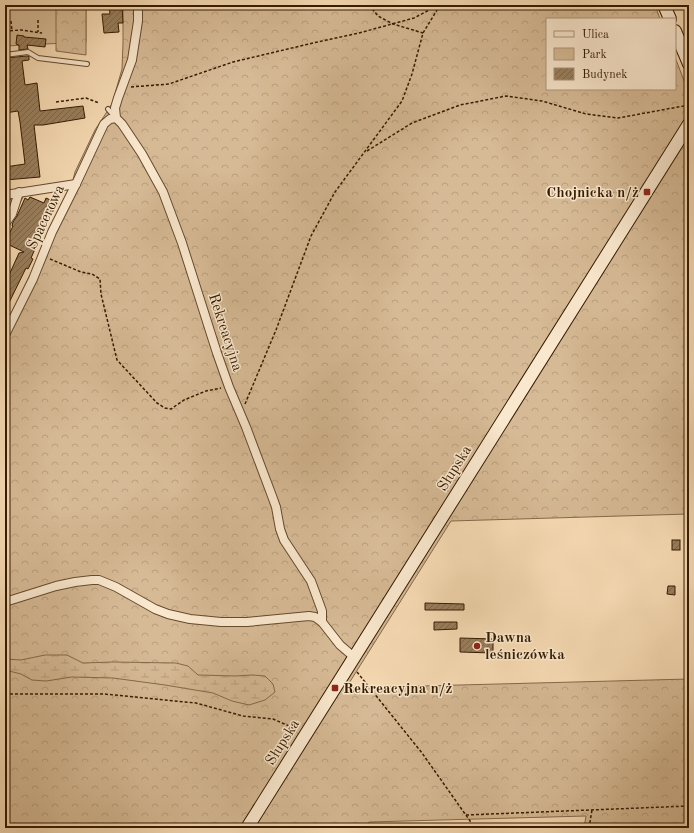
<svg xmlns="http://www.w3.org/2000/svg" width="694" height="833" font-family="'Old Standard TT',serif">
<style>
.green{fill:#d6ba95;stroke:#856a4a}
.forest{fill:url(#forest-crowns);stroke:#856a4a}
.wetland{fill:url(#wetland-marsh);stroke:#856a4a}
.building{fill:url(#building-hatch);stroke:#341b00}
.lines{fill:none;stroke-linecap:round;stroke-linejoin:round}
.lane-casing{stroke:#654b2d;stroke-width:6}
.street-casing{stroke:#654b2d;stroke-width:10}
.secondary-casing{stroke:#341b00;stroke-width:14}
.path{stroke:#341b00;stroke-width:1.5;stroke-dasharray:3 2;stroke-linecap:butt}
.lane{stroke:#fae8ce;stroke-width:4}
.street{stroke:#fae8ce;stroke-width:8}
.secondary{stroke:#fae8ce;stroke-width:12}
.poi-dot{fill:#8f2418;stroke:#fae8ce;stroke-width:1.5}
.labels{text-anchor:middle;stroke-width:3;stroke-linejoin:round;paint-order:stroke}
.poi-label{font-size:15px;font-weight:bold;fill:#341b00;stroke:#fae8ce;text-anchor:start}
.street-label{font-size:15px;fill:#341b00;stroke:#fae8ce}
</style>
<defs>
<pattern id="forest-crowns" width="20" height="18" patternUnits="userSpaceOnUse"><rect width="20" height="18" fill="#d6ba95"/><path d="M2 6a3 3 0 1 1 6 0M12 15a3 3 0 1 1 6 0" fill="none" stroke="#b89f7f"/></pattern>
<pattern id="wetland-marsh" width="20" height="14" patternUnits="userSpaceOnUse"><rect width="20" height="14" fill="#d6ba95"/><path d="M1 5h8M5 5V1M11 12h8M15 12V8" fill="none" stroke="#b89f7f"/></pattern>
<pattern id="building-hatch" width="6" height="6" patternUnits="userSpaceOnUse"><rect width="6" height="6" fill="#997f5e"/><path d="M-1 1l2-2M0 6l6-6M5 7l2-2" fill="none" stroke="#7e674b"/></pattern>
</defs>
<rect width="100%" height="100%" fill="#f7dbb4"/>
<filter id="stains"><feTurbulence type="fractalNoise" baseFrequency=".005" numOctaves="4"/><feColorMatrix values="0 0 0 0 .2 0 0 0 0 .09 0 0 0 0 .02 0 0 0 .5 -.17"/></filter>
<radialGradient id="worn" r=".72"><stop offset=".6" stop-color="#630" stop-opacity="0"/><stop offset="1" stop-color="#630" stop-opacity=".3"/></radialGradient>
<path class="green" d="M5,5H86V42L5,46Z"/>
<g class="forest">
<path d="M56,5H86V55L56,51Z"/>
<path d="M123,5H655L660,19H547V89H675V57L689,94L687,109L689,110V514L451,521L346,688L689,679V828H584L586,816L369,822L367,828H5V328L37,260L44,241L71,188L75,172L95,130L112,104L122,69L123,43Z"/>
<path d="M23,197L14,215L5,228V200Z"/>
</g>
<path class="wetland" d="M45,655H67L83,663L113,662L176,663L188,666L198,675L235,676L252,675L265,676L273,684L275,692L265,700L249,705L232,701L213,693L165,685L113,678L72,677L46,681L32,680L21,674L5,670V659L21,660Z"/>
<g class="building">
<path d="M109,5H122L123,23H118L119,32L104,33L102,14H110Z"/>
<path d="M17,35L24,36V37L46,39L45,47L27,45L28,49L19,50V45L16,44Z"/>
<path d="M27,56H29V60L22,61L25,85L37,83L40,111L83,106L85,118L43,125H34L40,177L5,180V167L25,164L20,122L18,111L5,113V58Z"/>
<path d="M30,197L44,203L46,198L57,203L44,229L41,227L36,238L39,240L31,258L33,259L28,269L26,268L5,311V284L19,253L24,252L5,243L13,226H12L13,222L17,216L25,198L28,200Z"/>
<rect x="672" y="540" width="8" height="10"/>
<path d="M668,586H675V595L667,594Z"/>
<path d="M425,603L464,604V610H425Z"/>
<path d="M434,622H457V629L434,630Z"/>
<path d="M460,638L493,639V653L460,652Z"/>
</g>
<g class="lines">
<g class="lane-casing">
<g id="lane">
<path d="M5,55L28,52L38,58L87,64"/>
<path d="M108,109L114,116"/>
</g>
</g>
<g class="street-casing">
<g id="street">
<path d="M138,5V21L132,60L118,98L115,108L116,118L122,124L142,154L163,192L182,243L217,353L229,387L246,427L272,496L276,507L280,529L284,540L311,581L322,611V622L340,645L354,657"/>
<path d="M5,195L76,184"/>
<path d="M5,224L12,214L19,192"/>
<path d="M5,335L33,279L52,232L76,184L104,124L110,119L116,118"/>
<path d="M5,602L56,586L75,582L92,580H99L116,587L155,609L168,614L190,619L221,622H247L309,616L315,617L322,622"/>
</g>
</g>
<g class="secondary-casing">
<g id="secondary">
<path d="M664,5L670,19"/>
<path d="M675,31L689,64"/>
<path d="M247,828L689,124"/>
</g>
</g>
<g class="path">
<path d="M369,5L378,16L393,24L423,33"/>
<path d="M38,20V32"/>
<path d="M11,21L12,31"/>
<path d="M5,31L21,30L42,33"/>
<path d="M131,87L169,84L233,62L313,43L359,33L414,18L431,9L436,5"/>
<path d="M56,102L86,98L99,103"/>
<path d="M367,151L412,123L460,105L506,96L542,101L586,114L618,118L689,105"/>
<path d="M50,259L81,272L92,274L100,279L101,294L117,360L157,403L165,408L171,409L184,400L206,391L221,388"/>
<path d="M245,404L276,330L311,236L335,192L402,101L412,74L423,33L440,5"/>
<path d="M357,672L422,753L475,828"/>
<path d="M5,694H104L196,703L243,716L273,719L296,729"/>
<path d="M466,815L689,806"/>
<path d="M589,828L592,810"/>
</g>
<use href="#lane" class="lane"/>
<use href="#street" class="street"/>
<use href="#secondary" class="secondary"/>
</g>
<g class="poi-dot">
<rect x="643" y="188" width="8" height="8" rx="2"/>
<circle cx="477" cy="646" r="4"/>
<rect x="331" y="684" width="8" height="8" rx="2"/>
</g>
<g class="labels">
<g class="poi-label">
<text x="639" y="197" text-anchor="end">Chojnicka n/ż</text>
<text x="485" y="642">Dawna<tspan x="485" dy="17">leśniczówka</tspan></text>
<text x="343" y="693">Rekreacyjna n/ż</text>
</g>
<g class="street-label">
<text transform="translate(45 217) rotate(-65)" y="5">Spacerowa</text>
<text transform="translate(226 332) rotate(72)" y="5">Rekreacyjna</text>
<text transform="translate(454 468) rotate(-58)" y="5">Słupska</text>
<text transform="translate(282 742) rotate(-58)" y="5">Słupska</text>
</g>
</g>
<rect width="694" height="833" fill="none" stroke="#f7dbb4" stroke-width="20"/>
<rect x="6" y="6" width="682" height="821" fill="none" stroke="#341b00" stroke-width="2"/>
<rect x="10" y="10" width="674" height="813" fill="none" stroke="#341b00"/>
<rect x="546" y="18" width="130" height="72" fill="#fae8ce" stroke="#ab967c"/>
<rect x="554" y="31" width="20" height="6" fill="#fae8ce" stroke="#ab967c"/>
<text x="582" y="38" font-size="12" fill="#341b00">Ulica</text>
<rect x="554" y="48" width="20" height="12" fill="#d6ba95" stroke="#ab967c"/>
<text x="582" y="58" font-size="12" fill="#341b00">Park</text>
<rect x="554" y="68" width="20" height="12" fill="url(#building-hatch)" stroke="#ab967c"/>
<text x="582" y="78" font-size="12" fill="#341b00">Budynek</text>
<rect width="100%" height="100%" filter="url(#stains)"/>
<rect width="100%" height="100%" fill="url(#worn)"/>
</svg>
